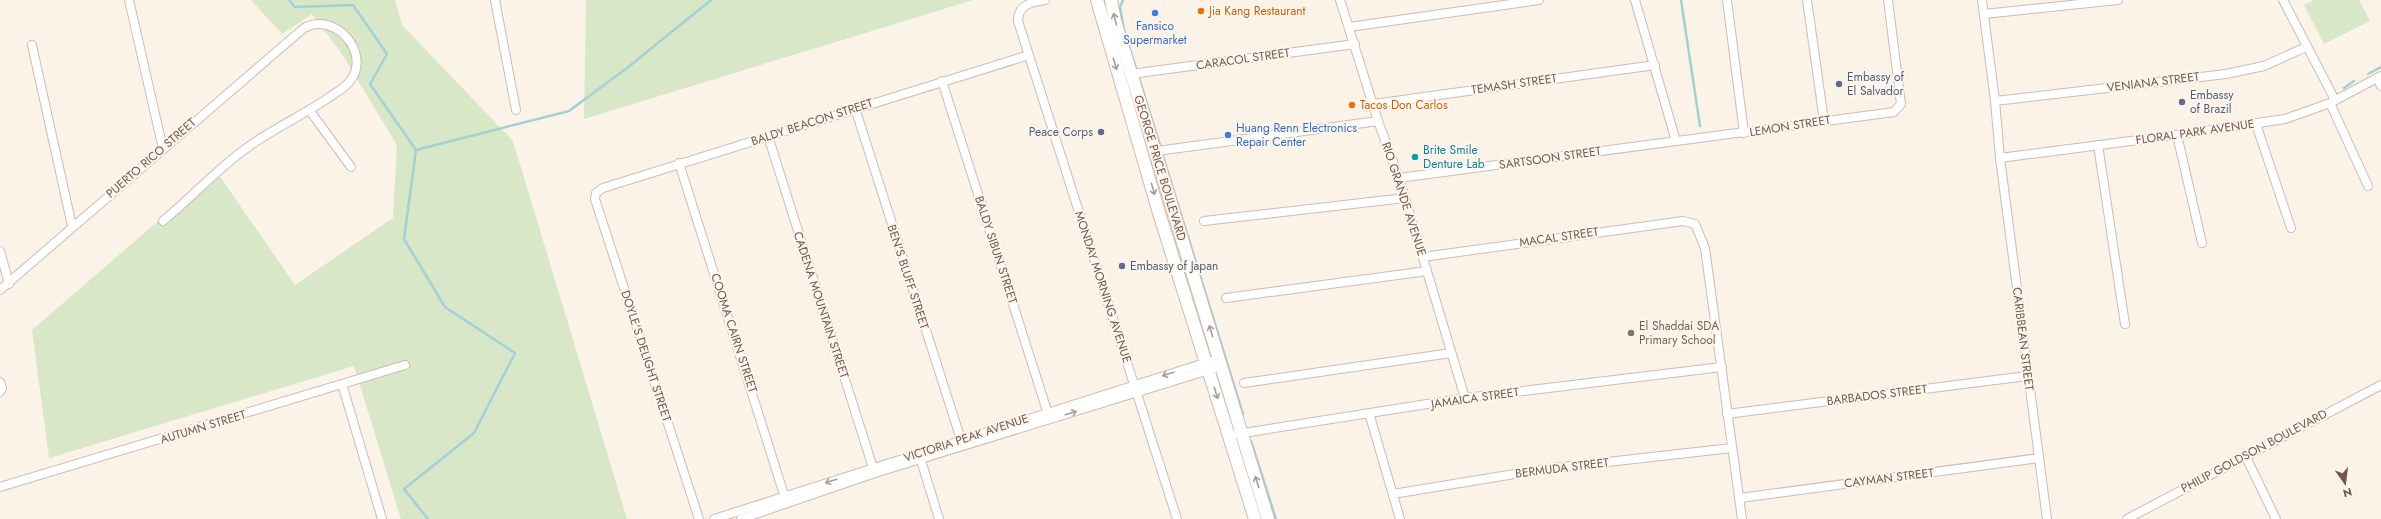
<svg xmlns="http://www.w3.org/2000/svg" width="2381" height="519" font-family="Jost,sans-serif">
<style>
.green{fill:#d7e7c7}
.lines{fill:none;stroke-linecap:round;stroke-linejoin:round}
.stream{stroke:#a5d0d4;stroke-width:2.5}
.street-casing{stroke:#cebcb2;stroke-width:10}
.secondary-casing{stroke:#d0bbaf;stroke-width:14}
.street{stroke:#fff;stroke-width:8}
.secondary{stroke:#fff;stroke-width:12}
.oneway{stroke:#ab9b95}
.food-dot{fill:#e8710a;stroke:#fef6ee;stroke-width:1.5}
.shop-dot{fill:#3f7fe0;stroke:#fef6ee;stroke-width:1.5}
.service-dot{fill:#5c6f8a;stroke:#fef6ee;stroke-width:1.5}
.culture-dot{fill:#0f9aa8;stroke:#fef6ee;stroke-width:1.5}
.education-dot{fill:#8d6e63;stroke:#fef6ee;stroke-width:1.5}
.labels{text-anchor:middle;stroke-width:4;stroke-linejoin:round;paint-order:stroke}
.food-label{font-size:12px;fill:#c56008;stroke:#fef6ee;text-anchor:start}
.shop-label{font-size:12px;fill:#366cbe;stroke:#fef6ee}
.street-label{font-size:12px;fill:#73584e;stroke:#fef6ee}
.service-label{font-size:12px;fill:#4e5e75;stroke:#fef6ee;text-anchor:start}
.culture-label{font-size:12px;fill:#0d838f;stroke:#fef6ee;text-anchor:start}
.education-label{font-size:12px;fill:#785e54;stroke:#fef6ee;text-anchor:start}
</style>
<rect width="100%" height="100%" fill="#fbf2e8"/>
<g class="green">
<path d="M251,0H395L402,25L513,141L627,519H401L354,366L49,458L32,330L216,171L295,285L393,218L397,145L340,51L312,14L282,34Z"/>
<path d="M586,0H973L584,119Z"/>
<path d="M2314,0H2359L2370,21L2324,44L2304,5Z"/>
</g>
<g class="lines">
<g class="stream">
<path d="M289,0L295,7L353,5L387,54L370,84L416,150L404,239L445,307L515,353L474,433L404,489L428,519"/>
<path d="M1123,0L1120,7L1124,30L1161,148"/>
<path d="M1681,0L1700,126"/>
<path d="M2368,74L2381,67"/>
<path d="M2344,88L2354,81"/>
<path d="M416,150L569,111L627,68L711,0"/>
<path d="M1162,153L1243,414"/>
<path d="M1251,441L1276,519"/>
</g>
<g class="street-casing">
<g id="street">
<path d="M129,0L163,149"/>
<path d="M495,0L516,110"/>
<path d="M1045,0C1031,2 1018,5 1018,21L1177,519"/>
<path d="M1340,0L1378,121L1399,178L1465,398"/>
<path d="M1635,0L1676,141"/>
<path d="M1727,0L1744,133"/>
<path d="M1807,0L1824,121"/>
<path d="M1982,0L1995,101L2000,158L2047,519"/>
<path d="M2283,0L2335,100"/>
<path d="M1984,14L2118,0"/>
<path d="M1349,27L1539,0"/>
<path d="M32,45L72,226"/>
<path d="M1131,74L1355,44"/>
<path d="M2377,78L2381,86"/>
<path d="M942,81L1049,417"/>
<path d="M1995,101L2226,74L2264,66L2306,47"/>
<path d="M2330,103L2368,186"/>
<path d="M1374,104L1655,65"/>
<path d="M855,108L962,443"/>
<path d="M310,111L351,167"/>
<path d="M2256,124L2291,228"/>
<path d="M2177,135L2202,243"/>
<path d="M768,136L874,471"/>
<path d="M2098,145L2125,324"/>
<path d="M1157,151L1378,121"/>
<path d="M2000,158L2177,135L2285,119L2330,103L2381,76"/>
<path d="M679,163L786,501"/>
<path d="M1399,178L1894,112L1901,104L1888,0"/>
<path d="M1204,221L1405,198"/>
<path d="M0,251L9,284"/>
<path d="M1423,257L1683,221L1695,224L1705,248L1742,519"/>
<path d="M0,290L304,28C335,11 372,53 350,81C346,87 337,92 331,96C304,115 274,128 248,147C217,169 192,197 163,221"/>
<path d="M1226,298L1427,271"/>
<path d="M0,382L2,388L0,392"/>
<path d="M1244,383L1451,353"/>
<path d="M342,384L382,519"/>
<path d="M1369,413L1400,519"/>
<path d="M1727,414L2027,376"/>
<path d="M1237,434L1465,398L1722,367"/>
<path d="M2245,455L2276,519"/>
<path d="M920,457L939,519"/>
<path d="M0,487L405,365"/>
<path d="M1393,494L1545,469L1732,448"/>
<path d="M1740,498L2039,458"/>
<path d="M699,519L595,199L596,193L603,188L1029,55"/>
<path d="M714,519L1211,361"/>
<path d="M741,519L875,473L1222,366"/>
<path d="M2127,519L2381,385"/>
</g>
</g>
<g class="secondary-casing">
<g id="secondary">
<path d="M1097,0L1159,213L1255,519"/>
<path d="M1111,0L1115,21L1268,519"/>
</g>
</g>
<use href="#street" class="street"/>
<use href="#secondary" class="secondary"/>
</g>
<defs><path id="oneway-shaft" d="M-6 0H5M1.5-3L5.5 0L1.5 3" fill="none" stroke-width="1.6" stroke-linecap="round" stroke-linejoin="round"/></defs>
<g class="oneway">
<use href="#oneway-shaft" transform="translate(1115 19) rotate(-104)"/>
<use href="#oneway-shaft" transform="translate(1115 64) rotate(73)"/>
<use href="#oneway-shaft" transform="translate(1153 189) rotate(74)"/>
<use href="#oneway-shaft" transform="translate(1211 331) rotate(-107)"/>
<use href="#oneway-shaft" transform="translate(1168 374) rotate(162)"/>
<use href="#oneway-shaft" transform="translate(1216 393) rotate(73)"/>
<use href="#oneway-shaft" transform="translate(1071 413) rotate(-17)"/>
<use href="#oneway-shaft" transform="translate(831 481) rotate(162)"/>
<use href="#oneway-shaft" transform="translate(1257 482) rotate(-108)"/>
</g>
<g class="food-dot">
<circle cx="1201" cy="11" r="4"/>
<circle cx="1352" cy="105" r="4"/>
</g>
<g class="shop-dot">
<circle cx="1155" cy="13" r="4"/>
<circle cx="1228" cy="135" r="4"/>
</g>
<g class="service-dot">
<circle cx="1839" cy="84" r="4"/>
<circle cx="2182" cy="102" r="4"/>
<circle cx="1101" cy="132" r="4"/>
<circle cx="1122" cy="266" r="4"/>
</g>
<circle class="culture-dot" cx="1415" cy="157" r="4"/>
<circle class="education-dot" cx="1631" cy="333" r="4"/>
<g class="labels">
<g class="food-label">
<text x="1209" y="15">Jia Kang Restaurant</text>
<text x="1360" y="109">Tacos Don Carlos</text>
</g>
<g class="shop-label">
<text x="1155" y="30">Fansico<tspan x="1155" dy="14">Supermarket</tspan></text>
<text x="1236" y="132" text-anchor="start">Huang Renn Electronics<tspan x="1236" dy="14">Repair Center</tspan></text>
</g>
<g class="street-label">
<text transform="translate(1243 59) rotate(-8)" y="4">CARACOL STREET</text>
<text transform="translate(2153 82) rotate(-7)" y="4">VENIANA STREET</text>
<text transform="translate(1514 84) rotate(-8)" y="4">TEMASH STREET</text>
<text transform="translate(812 122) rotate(-18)" y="4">BALDY BEACON STREET</text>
<text transform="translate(1790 126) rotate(-9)" y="4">LEMON STREET</text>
<text transform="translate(2195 132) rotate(-8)" y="4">FLORAL PARK AVENUE</text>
<text transform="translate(151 158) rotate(-41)" y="4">PUERTO RICO STREET</text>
<text transform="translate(1550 158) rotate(-8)" y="4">SARTSOON STREET</text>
<text transform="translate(1160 168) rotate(73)" y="4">GEORGE PRICE BOULEVARD</text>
<text transform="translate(1404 199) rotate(72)" y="4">RIO GRANDE AVENUE</text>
<text transform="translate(1559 237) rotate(-8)" y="4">MACAL STREET</text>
<text transform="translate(996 250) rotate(72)" y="4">BALDY SIBUN STREET</text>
<text transform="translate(908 277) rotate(72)" y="4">BEN'S BLUFF STREET</text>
<text transform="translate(1103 287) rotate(72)" y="4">MONDAY MORNING AVENUE</text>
<text transform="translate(821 305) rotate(72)" y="4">CADENA MOUNTAIN STREET</text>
<text transform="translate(734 333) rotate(72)" y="4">COOMA CAIRN STREET</text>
<text transform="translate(2023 339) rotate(83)" y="4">CARIBBEAN STREET</text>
<text transform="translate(646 356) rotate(72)" y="4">DOYLE'S DELIGHT STREET</text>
<text transform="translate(1877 395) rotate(-7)" y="4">BARBADOS STREET</text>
<text transform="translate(1475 398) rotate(-8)" y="4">JAMAICA STREET</text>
<text transform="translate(203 427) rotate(-17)" y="4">AUTUMN STREET</text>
<text transform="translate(966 438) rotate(-18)" y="4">VICTORIA PEAK AVENUE</text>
<text transform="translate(2254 451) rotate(-28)" y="4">PHILIP GOLDSON BOULEVARD</text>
<text transform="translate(1562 468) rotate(-7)" y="4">BERMUDA STREET</text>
<text transform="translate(1889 478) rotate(-7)" y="4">CAYMAN STREET</text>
</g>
<g class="service-label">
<text x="1847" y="81">Embassy of<tspan x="1847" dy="14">El Salvador</tspan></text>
<text x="2190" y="99">Embassy<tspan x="2190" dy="14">of Brazil</tspan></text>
<text x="1093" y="136" text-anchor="end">Peace Corps</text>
<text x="1130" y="270">Embassy of Japan</text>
</g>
<g class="culture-label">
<text x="1423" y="154">Brite Smile<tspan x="1423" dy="14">Denture Lab</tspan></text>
</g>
<g class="education-label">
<text x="1639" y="330">El Shaddai SDA<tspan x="1639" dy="14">Primary School</tspan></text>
</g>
</g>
<g transform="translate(2345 483) rotate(166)" stroke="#fef6ee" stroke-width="3" paint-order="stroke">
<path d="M0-3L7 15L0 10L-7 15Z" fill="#73584e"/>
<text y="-6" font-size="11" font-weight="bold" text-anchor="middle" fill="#73584e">N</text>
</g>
</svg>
